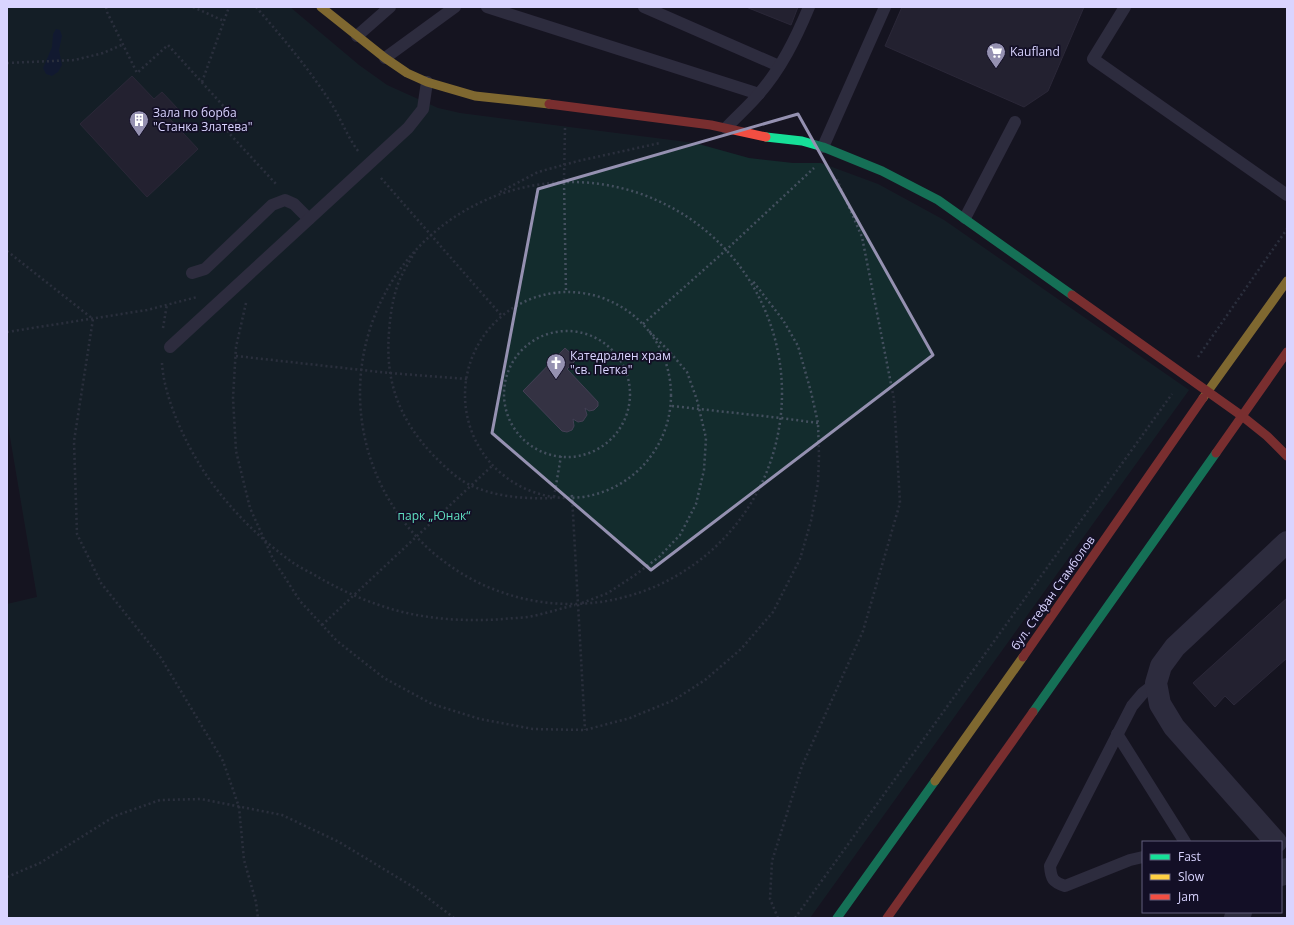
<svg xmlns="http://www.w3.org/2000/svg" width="1294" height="925" font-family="'Open Sans',sans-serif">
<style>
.green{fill:#132c2d}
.water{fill:#0d2144}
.building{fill:#343243;stroke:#433f54}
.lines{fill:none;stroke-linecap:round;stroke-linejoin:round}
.path{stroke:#44505f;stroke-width:2.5;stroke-dasharray:2 3;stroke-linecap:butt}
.lane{stroke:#4a4962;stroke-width:12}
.street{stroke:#4a4962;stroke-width:22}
.fast{stroke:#16e098;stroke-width:9}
.slow{stroke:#ffcf43;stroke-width:9}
.jam{stroke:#f24e42;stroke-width:9}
.marked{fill:none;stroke:#9591b1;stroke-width:3;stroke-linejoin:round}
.labels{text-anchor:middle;stroke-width:3.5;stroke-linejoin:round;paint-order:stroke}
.poi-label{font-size:12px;fill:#d9d4ff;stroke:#130f26;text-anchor:start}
.park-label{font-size:12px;fill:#5fe0c0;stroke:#130f26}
.street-label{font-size:12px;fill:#d9d4ff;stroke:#130f26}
</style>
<rect width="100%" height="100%" fill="#161421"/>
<path class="green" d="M7,7H290L359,65L387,85L438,108L460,113L695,143L749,158L793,163H821L878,184L944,220L1189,390L810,918H7V604L37,597L7,419Z"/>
<path class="water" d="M56,29L60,30L62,36L59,50L62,65L58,72L52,76L46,74L43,68L52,47L53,34Z"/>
<g class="building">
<path d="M746,7H798L791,25Z"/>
<path d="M902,7H1084L1048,91L1024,107L885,46Z"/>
<path d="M132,76L154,99L162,92L178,109L169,118L198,149L147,197L80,124Z"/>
<path d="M565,348L577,359L567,369L598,402V406L594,410L589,411L585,408L587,415L583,421L578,422L573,419L574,426L572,430L567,432L562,431L523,391Z"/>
<path d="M1287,598V658L1234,705L1225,696L1215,707L1193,683Z"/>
</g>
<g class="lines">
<g class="path">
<path d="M106,7L107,12L137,73L168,45L237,121L228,132L276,184"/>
<path d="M193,7L224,21"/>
<path d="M256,7C283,38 309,69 331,103C341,119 347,136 358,151"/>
<path d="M7,63L75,60L103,53L124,44"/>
<path d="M202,82L229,7"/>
<path d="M565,128L564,181L566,292"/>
<path d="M381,178L501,315"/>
<circle cx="571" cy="393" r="211"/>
<path d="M500,192L538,172L578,161L660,143"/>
<path d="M7,251L93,319L74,441L77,534L101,583L161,658L223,761L239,807L244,860L256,902L258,918"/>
<path d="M415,252C408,264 400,276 396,290C392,303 390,318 389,332C385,382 399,419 434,456C444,466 458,480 472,486C497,497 525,499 552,498"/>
<circle cx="568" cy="395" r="103"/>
<path d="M246,303L236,347L233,398L236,451L250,508L273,559L300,601L337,641L384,678L432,704L480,719L533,729L585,730L630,718L674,700L705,680L741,649L773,612L800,559L811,521L818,483L819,456L818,423L811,392L798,346L783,320L752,280"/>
<path d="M643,324L726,250L814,168"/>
<path d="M163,328L167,304"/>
<circle cx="567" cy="394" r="63"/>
<path d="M7,332L147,310L197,297"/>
<path d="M236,356L389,373L467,379"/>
<path d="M1198,357L1287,229"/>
<path d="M162,363C164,400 188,449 209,479C232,511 260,539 292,562C300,568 310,572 318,577C337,588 358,598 379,605C418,619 462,622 504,619C512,618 520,618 528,617C544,614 559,609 575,605"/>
<path d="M672,406L781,418L818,423"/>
<path d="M554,497L561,456"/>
<path d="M571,497L572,496L585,730"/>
<path d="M582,603L608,593L635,575L659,557L680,535L696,504L704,470L706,438L697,400L687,372L668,350L649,331"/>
<path d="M322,625L493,465"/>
<path d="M7,877L40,863L115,816L160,800L201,799L282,815L339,842L415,888L454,918"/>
<path d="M778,918L770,899L772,861L802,766L863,631L900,503L894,399L862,237L836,177"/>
<path d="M795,918L1172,394"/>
</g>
<g class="lane">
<path d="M487,7L759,94"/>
<path d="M644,7L779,66"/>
<path d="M1125,7L1093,59L1287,195"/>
<path d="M357,36L390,7"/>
<path d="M385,58L455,7"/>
<path d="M726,128C736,117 748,107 758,95C781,69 796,38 809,7"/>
<path d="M823,147L885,7"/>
<path d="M965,218L1015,122"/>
<path d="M192,273L205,269L272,205L285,200L294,204L309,219"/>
<path d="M170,347L408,128L423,109L427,82"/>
<path d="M1117,734L1185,842"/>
<path d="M1143,857L1130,860L1065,886C1053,882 1051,879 1050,866L1132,706L1143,693L1156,683"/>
</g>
<g class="street">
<path d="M1276,842L1174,727L1160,704L1156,683L1161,666L1175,647L1287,542"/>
<path d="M1281,875L1287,869"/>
<path d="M1235,918L1241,912"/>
</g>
<g class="fast">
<path d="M766,137L802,141L823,147L882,171L938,200L1072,295"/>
<path d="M1033,712L1216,453"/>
<path d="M837,918L935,781"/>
</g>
<g class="slow">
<path d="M321,7L385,58L407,73L427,82L475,96L549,104"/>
<path d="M1203,398L1287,281"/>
<path d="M935,781L1023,657"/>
</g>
<g class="jam">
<path d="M549,104L711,125L766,137"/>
<path d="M1072,295L1242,416L1267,436L1287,456"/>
<path d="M1216,453L1287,352"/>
<path d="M1023,657L1203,398"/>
<path d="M887,918L1033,712"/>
</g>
</g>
<path d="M0 0H1294V925H0ZM798,114L933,355L651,570L492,433L538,189Z" fill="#161421" fill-opacity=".55" fill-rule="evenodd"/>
<path class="marked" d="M798,114L933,355L651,570L492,433L538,189Z"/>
<defs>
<g id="supermarket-pin" transform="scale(1)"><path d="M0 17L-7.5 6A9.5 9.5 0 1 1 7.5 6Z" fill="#9591b1" stroke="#130f26"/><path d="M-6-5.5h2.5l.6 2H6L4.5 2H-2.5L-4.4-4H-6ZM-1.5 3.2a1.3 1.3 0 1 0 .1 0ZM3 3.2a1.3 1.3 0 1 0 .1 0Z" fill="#fff"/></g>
<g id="building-pin" transform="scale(1)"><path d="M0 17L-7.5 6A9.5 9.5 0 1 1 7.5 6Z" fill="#9591b1" stroke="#130f26"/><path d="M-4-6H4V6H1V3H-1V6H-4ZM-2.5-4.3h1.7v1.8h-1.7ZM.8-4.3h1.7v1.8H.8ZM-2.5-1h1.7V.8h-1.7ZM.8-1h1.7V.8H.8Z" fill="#fff"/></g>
<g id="church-pin" transform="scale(1)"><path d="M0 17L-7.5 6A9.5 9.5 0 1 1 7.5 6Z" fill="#9591b1" stroke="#130f26"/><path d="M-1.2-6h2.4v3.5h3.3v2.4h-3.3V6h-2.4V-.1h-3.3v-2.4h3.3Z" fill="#fff"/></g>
</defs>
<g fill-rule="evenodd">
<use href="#supermarket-pin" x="996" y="52"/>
<use href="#building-pin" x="139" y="120"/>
<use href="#church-pin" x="556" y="363"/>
</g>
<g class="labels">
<g class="poi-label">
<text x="1010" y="56">Kaufland</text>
<text x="153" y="117">Зала по борба<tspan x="153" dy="14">"Станка Златева"</tspan></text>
<text x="570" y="360">Катедрален храм<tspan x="570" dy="14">"св. Петка"</tspan></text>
</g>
<g class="park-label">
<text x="434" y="520">парк „Юнак“</text>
</g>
<g class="street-label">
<text transform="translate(1053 593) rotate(-55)" y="4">бул. Стефан Стамболов</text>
</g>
</g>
<rect width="1294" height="925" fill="none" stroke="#d9d4ff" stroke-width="16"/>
<rect x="1142" y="841" width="140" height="72" fill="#130f26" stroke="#625e7d"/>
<rect x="1150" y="854" width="20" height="6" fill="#16e098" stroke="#625e7d"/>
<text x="1178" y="861" font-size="12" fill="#d9d4ff">Fast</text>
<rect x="1150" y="874" width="20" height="6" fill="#ffcf43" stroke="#625e7d"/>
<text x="1178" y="881" font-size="12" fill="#d9d4ff">Slow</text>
<rect x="1150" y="894" width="20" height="6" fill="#f24e42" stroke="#625e7d"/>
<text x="1178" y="901" font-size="12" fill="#d9d4ff">Jam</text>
</svg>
